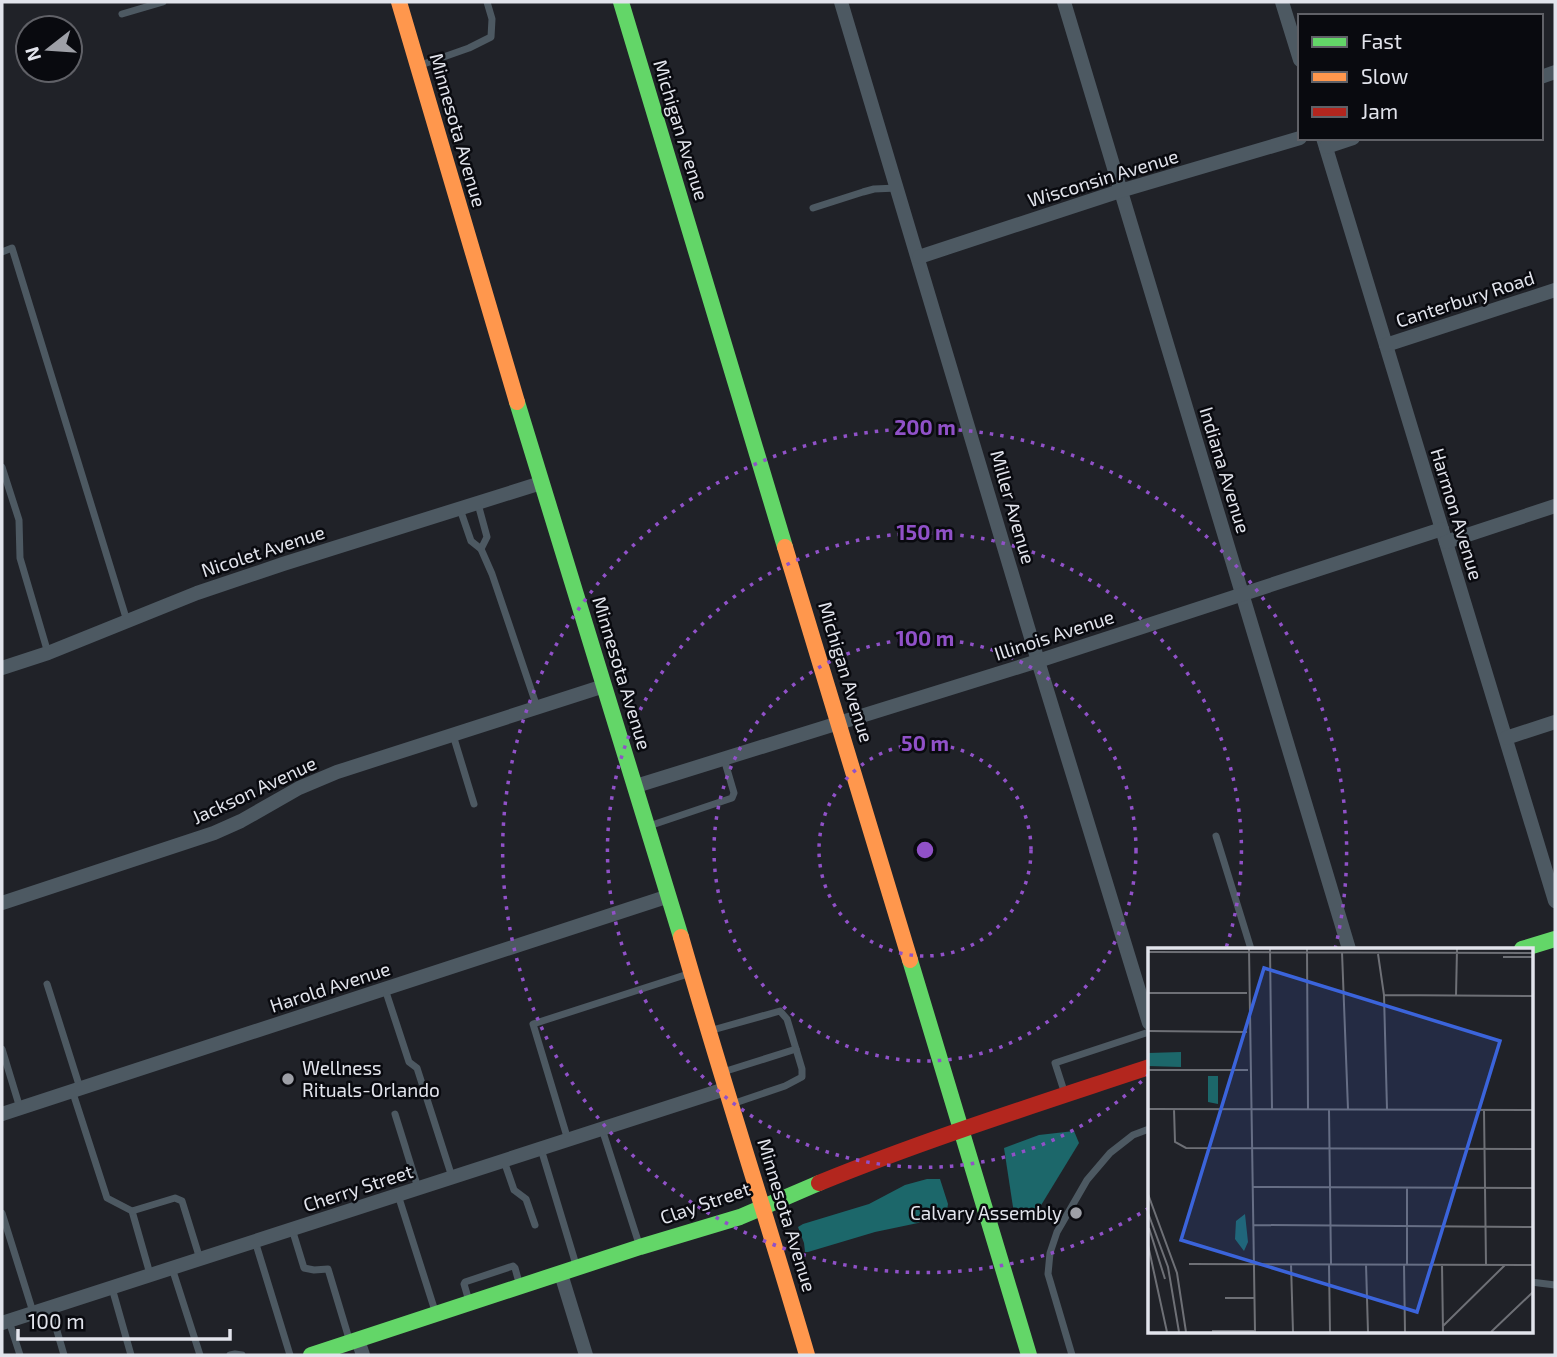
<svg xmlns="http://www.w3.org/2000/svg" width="1557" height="1357" font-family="'Exo 2',sans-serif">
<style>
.water{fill:#1c676a}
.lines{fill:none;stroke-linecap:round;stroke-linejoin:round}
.lane{stroke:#4d5962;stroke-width:7}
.street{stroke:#4d5962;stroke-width:14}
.fast{stroke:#63d668;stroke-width:16}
.slow{stroke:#ff974d;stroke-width:16}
.jam{stroke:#b3261e;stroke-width:16}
.ring{fill:none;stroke:#9051c8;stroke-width:3.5;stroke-dasharray:3.5 7}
.poi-dot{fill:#9ea0a7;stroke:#090a0f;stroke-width:2.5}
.labels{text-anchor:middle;stroke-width:5;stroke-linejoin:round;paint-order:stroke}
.street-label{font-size:19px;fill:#e2e4ec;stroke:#090a0f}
.poi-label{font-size:19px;fill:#e2e4ec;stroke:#090a0f;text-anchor:start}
.inset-road{fill:none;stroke:#6e7076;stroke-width:2}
.view{fill:#3b64db;fill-opacity:0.15;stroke:#3b64db;stroke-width:3.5}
.inset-edge{fill:none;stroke:#e2e4ec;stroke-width:3.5}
.centre{fill:#9051c8;stroke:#090a0f;stroke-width:3.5}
.ring-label{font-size:21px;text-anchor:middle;font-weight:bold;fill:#9051c8;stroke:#090a0f;stroke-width:5;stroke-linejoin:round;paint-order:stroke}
</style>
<rect width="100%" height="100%" fill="#202228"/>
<g class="water">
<path d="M1074,1131L1079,1143L1032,1220L1025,1221L1017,1218L1013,1207L1004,1148L1039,1135Z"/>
<path d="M927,1179H940L948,1204L947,1210L918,1223L875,1232L808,1252H805L804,1243L798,1227L803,1224L869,1204L905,1185Z"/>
</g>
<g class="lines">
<g class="lane">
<path d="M122,14L163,2"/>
<path d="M418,66L469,48L491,37L492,19L487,2"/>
<path d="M813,208L863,192L874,189L897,188"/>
<path d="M2,252L12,248L127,621"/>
<path d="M2,467L19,520L20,558L48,653"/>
<path d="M478,504L487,537L481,549"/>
<path d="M460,509L471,541L481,549L492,574L537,707"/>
<path d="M453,735L474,804"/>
<path d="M649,826L732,798L734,793L724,759"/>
<path d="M1216,836L1251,949"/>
<path d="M47,984L80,1088"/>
<path d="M385,989L409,1062L417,1068L452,1177"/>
<path d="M709,1031L780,1011L787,1019L802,1069V1077L785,1086L732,1104"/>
<path d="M2,1049L20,1108"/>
<path d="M723,1072L796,1049"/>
<path d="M72,1090L107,1198L132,1211L150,1274"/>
<path d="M1065,1094L1055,1063L1149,1032"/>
<path d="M395,1114L418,1188"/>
<path d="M602,1129L640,1247"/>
<path d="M568,1140L533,1024L691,973"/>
<path d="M541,1149L577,1268"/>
<path d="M504,1161L514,1190L526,1199L535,1225"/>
<path d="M398,1195L436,1314"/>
<path d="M132,1211L175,1198L182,1201L200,1259"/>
<path d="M2,1213L33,1312"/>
<path d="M292,1229L304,1268L314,1270L328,1269L350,1342"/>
<path d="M255,1241L290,1355"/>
<path d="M172,1268L200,1355"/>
<path d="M1531,1282L1555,1285"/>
<path d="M112,1288L131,1355"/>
<path d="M469,1301L464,1284L465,1282L513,1266L515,1268L520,1286"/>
<path d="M50,1307L64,1355"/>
<path d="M9,1321L20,1355"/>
<path d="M230,1355L235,1354L242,1355"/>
<path d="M1072,1355L1048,1274L1050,1253L1057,1232L1087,1180L1110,1153L1133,1135L1149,1129"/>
</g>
<g class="street">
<path d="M841,2L1038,661L1149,1023"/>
<path d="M1064,2L1349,949"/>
<path d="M1282,2L1300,60"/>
<path d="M1541,77L1555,72"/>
<path d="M1323,138L1555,901"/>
<path d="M1326,147L1353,138"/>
<path d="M919,257L1120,191L1300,138"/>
<path d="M1386,345L1555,290"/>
<path d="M1446,542L1555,506"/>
<path d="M2,668L48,653L197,593L283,564L541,483"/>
<path d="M1506,738L1555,722"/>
<path d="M636,786L1038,661L1442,529"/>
<path d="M2,903L214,833L241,821L299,788L337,772L604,686"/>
<path d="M2,1114L669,896"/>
<path d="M561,1274L586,1355"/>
<path d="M2,1323L725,1089"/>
<path d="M358,1340L363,1355"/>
</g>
<g class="fast">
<path d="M621,2L785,547"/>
<path d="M517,402L681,937"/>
<path d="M1522,949L1555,939"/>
<path d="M910,960L1029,1355"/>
<path d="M311,1355L640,1247L740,1217L819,1183"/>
</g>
<g class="slow">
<path d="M399,2L517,402"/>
<path d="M785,547L910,960"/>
<path d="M681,937C721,1077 766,1215 807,1355"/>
</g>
<path class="jam" d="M819,1183C927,1139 1038,1104 1149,1067"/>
</g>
<g class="ring">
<circle cx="925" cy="850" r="106"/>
<circle cx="925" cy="850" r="211"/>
<path d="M1149 1074A317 317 0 1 1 1226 948"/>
<path d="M1149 1208A422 422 0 1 1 1335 949"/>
</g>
<g class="poi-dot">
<circle cx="288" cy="1079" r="7"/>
<circle cx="1076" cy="1213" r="7"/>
</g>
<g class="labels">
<g class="street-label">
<text transform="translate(458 130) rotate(74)" y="7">Minnesota Avenue</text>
<text transform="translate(681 130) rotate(73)" y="7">Michigan Avenue</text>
<text transform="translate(1103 178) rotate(-17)" y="7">Wisconsin Avenue</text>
<text transform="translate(1465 299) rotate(-18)" y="7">Canterbury Road</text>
<text transform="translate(1225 470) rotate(73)" y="7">Indiana Avenue</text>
<text transform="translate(1013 507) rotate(74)" y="7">Miller Avenue</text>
<text transform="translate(1457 514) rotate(73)" y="7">Harmon Avenue</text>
<text transform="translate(263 551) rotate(-18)" y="7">Nicolet Avenue</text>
<text transform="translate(1054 635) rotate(-18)" y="7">Illinois Avenue</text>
<text transform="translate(846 672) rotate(73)" y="7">Michigan Avenue</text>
<text transform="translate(622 673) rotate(73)" y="7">Minnesota Avenue</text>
<text transform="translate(254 790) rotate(-25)" y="7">Jackson Avenue</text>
<text transform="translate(330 987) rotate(-18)" y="7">Harold Avenue</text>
<text transform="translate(358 1188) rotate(-18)" y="7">Cherry Street</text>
<text transform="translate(705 1203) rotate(-19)" y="7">Clay Street</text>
<text transform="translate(787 1215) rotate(73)" y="7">Minnesota Avenue</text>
</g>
<g class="poi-label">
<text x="302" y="1075">Wellness<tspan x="302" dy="22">Rituals-Orlando</tspan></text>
<text x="1062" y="1220" text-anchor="end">Calvary Assembly</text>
</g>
</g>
<g transform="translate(1148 948)">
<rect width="385" height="385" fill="#202228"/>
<path d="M33,104V119L0,118V105ZM60,128H70V156L60,154ZM97,266L100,294L96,303L87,291L88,273Z" fill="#1c676a"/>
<path class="inset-road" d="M101,1L107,384M122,1L124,161M159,1L160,162M0,4L385,5M194,4L200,161M230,6L236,47L239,161M355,9H385M0,45H99M236,47L385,48M308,48L309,1M0,83L99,84M0,122H100M0,161L385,162M26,161L27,194L38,200L385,201M181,162L183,316M336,162L338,317M105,239L385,240M259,239V316M0,246L29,325L38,384M0,265L20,319L31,384M105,277L385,279M1,280L17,331M0,297L19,384M41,316L385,317M143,316L145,384M181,316L182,384M218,316L220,384M256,316L257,384M294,316L295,384M77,350H106M295,378L357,317M64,383H107M343,384L385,344"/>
<path class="view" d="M116,20L352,93L269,364L33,292Z"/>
<rect width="385" height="385" class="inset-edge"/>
</g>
<circle cx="925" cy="850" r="10" class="centre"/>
<g class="ring-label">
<text x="925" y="435">200 m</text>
<text x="925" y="540">150 m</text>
<text x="925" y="646">100 m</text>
<text x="925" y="751">50 m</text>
</g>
<rect width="1557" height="1357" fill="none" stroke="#e2e4ec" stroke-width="7"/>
<rect x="1298" y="14" width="245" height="126" fill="#090a0f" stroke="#606167" stroke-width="2"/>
<rect x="1312" y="37" width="35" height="10" fill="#63d668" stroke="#606167" stroke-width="2"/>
<text x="1361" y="49" font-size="21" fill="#e2e4ec">Fast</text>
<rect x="1312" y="72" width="35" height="10" fill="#ff974d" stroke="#606167" stroke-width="2"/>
<text x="1361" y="84" font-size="21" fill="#e2e4ec">Slow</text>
<rect x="1312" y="107" width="35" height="10" fill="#b3261e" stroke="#606167" stroke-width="2"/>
<text x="1361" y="119" font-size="21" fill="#e2e4ec">Jam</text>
<g transform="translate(49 49) rotate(253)"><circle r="33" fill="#090a0f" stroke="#606167" stroke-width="2"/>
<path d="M0-5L12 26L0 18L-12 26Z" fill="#9ea0a7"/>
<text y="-10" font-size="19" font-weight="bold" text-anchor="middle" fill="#e2e4ec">N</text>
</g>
<path d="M18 1329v10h212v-10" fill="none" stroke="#e2e4ec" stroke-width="3.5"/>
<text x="28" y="1329" font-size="21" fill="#e2e4ec" stroke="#090a0f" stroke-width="5" paint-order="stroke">100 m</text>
</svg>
